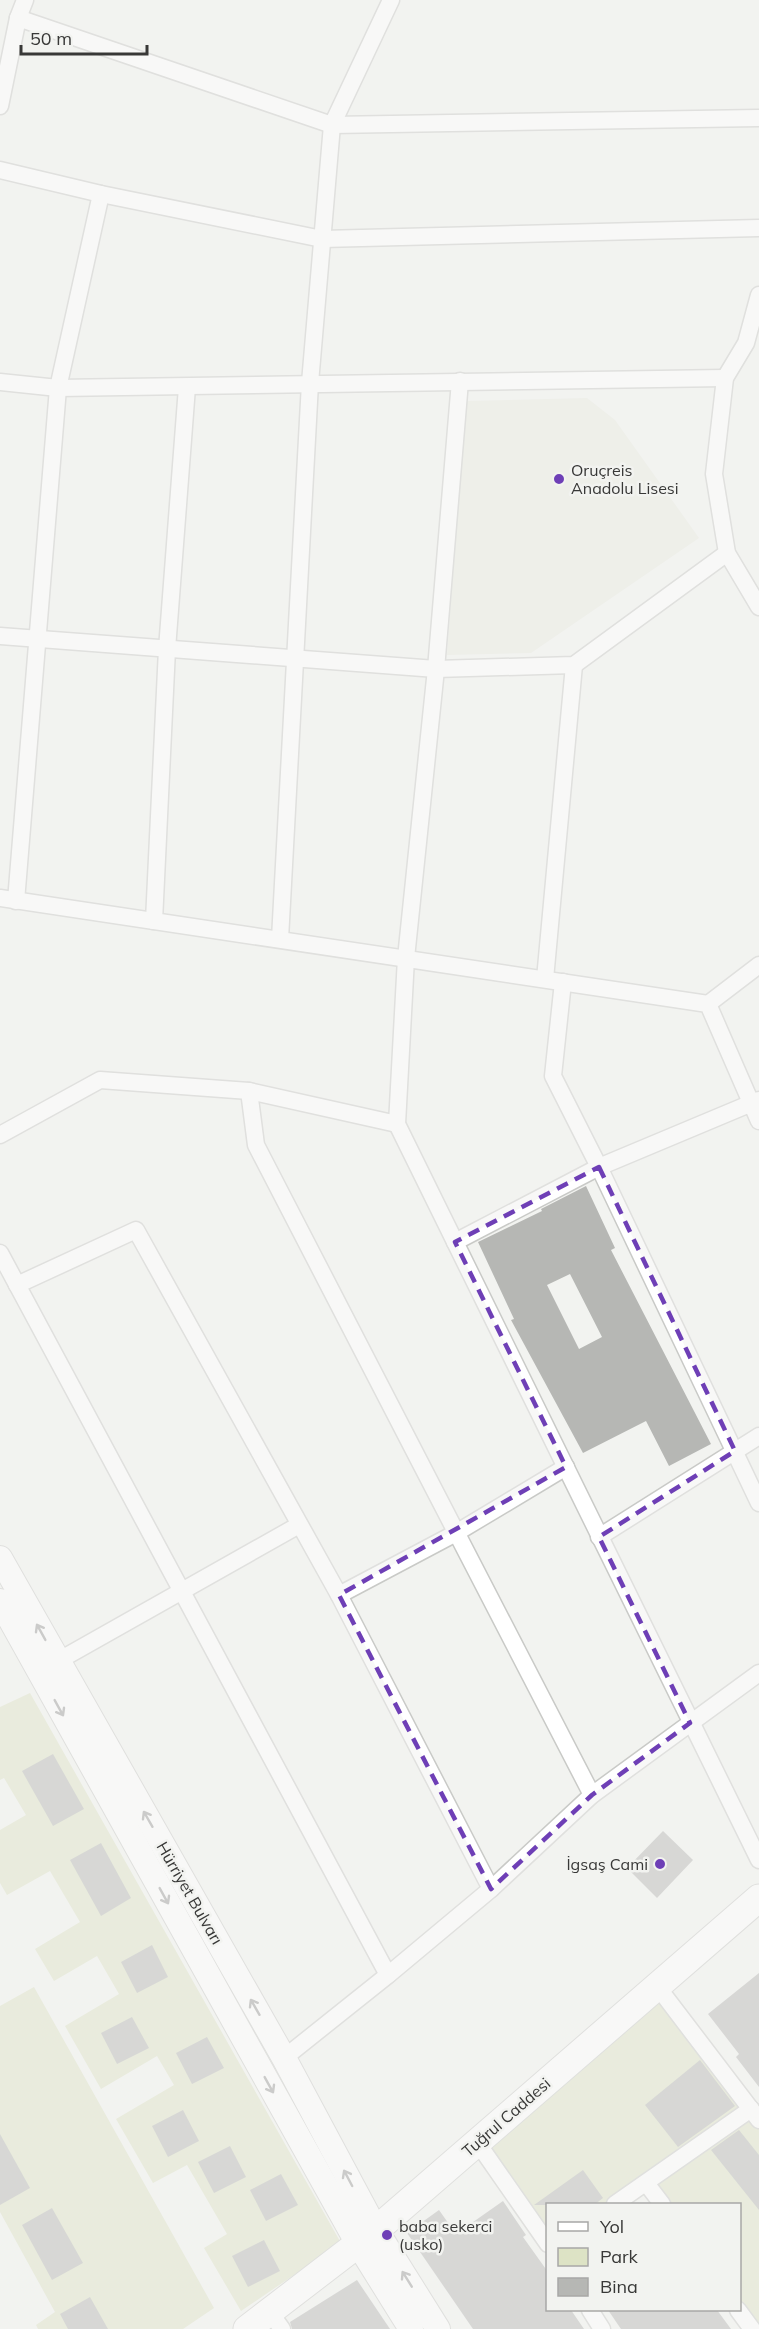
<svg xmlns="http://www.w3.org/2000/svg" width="759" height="2329" font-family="Mulish,sans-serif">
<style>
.built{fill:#e8ebe0}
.green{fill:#dde3c5}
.building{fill:#b6b7b4;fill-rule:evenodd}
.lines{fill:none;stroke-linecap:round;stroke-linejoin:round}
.minor-casing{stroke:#c9cac7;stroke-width:19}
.secondary-casing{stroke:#c9cac7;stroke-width:26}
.primary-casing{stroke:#c9cac7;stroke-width:29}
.minor{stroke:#fff;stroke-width:16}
.secondary{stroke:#fff;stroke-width:24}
.primary{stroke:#fff;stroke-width:27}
.oneway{stroke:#9c9c9b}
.marked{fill:none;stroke:#6e3fb6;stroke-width:4.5;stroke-dasharray:12 8;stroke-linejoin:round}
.poi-dot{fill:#6e3fb6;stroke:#f2f3f0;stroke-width:2}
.labels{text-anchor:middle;stroke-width:5;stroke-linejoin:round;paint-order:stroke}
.poi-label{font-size:16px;fill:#383837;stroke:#f2f3f0;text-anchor:start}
.street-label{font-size:16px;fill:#383837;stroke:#f2f3f0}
</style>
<rect width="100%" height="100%" fill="#f2f3f0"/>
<path class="built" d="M587,398L615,420L699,538L531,653L447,655L466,401Z"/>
<g class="green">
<path d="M30,1693L341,2243L241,2311L204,2248L227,2234L187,2165L153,2183L116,2119L174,2085L157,2056L101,2089L65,2026L119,1994L97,1956L54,1981L35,1949L80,1922L50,1871L7,1895L0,1883V1830L26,1815L4,1778L0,1780V1707Z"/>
<path d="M657,1986L759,2120V2329L740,2310V2204H662L646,2183L615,2204H548L547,2244L477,2142Z"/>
<path d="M34,1987L214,2308L183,2329H38L36,2325L55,2312L0,2212V2006Z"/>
</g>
<g class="building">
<path d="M586,1186L615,1248L611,1250L711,1444L669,1466L646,1421L583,1453L511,1320L514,1319L478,1242L542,1211L541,1209ZM570,1274L602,1337L579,1349L547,1285Z"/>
<path d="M53,1754L84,1809L53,1826L22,1771Z"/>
<path d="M663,1831L693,1860L657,1898L627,1868Z"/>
<path d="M101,1843L131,1898L101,1916L70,1860Z"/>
<path d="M152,1945L168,1977L137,1993L121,1962Z"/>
<path d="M759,1973V2087L736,2057L739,2054L708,2014Z"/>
<path d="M132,2017L149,2048L117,2064L101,2033Z"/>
<path d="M207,2037L224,2068L192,2084L176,2053Z"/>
<path d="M700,2060L735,2106L678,2147L645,2105Z"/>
<path d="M183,2110L199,2141L168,2157L152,2126Z"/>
<path d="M739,2130L759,2155V2210L711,2150Z"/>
<path d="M0,2134L30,2188L0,2205Z"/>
<path d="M230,2146L246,2177L214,2193L198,2162Z"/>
<path d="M583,2170L603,2198L594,2205H534Z"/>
<path d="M281,2174L298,2205L266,2221L250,2190Z"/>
<path d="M503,2201L526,2235L523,2237L548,2272V2310H571L584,2329H473L407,2233L439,2210L456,2234Z"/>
<path d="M52,2208L83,2263L52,2280L22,2225Z"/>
<path d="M264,2240L280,2271L248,2287L232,2256Z"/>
<path d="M357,2280L390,2329H292L290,2322Z"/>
<path d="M90,2297L108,2329H68L60,2314Z"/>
<path d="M608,2310H717L731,2329H621Z"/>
</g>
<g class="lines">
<g class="minor-casing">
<g id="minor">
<path d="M18,18L332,125L759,118"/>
<path d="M0,106L18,18L25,0"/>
<path d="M0,170L101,194L322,239L759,228"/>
<path d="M759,295L746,343L725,378L714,474L727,553L759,607"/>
<path d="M460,381L436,669L406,958L397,1124L759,1860"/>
<path d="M0,382L58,388L725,378"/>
<path d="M0,636L436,669L574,665L727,553"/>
<path d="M0,898L708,1004L759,1121"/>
<path d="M16,901L58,388L101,194"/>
<path d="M154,921L167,649L187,387"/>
<path d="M280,939L310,383L332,125L391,0"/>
<path d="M545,979L574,665"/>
<path d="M563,982L553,1076L599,1167L759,1503"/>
<path d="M708,1004L759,965"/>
<path d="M249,1091L256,1145L592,1795"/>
<path d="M0,1135L100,1080L249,1091L397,1124"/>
<path d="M455,1242L599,1167L759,1100"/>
<path d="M0,1253L388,1975"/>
<path d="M17,1285L136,1230L339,1595L491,1889"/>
<path d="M599,1537L759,1436"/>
<path d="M339,1595L456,1533L566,1467"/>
<path d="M49,1666L299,1525"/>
<path d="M657,1986L759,2120"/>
<path d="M284,2058L388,1975L491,1889L592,1795L759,1673"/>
<path d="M477,2142L548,2244"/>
<path d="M646,2183L662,2204"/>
<path d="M615,2204L751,2109"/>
<path d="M590,2310L602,2329"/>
<path d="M738,2310L752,2329"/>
<path d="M270,2312L282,2329"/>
</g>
</g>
<g class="secondary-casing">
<g id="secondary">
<path d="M0,1558L284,2058L376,2230L438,2329"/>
<path d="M0,1601L358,2244L411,2329"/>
</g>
</g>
<g class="primary-casing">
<path id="primary" d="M247,2329L376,2230L759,1898"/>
</g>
<use href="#minor" class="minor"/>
<use href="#secondary" class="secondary"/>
<use href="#primary" class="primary"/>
</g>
<defs><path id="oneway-shaft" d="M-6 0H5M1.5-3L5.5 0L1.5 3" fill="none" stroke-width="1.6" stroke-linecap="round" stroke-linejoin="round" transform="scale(1.5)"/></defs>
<g class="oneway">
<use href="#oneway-shaft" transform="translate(41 1632) rotate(-119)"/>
<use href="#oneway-shaft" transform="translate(59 1708) rotate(61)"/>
<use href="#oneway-shaft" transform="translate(148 1819) rotate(-120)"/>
<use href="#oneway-shaft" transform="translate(164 1896) rotate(61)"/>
<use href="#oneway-shaft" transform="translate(255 2007) rotate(-120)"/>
<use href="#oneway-shaft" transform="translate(269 2085) rotate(61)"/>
<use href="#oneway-shaft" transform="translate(348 2178) rotate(-118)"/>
<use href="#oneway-shaft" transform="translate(407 2279) rotate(-122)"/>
</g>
<path d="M0 0H759V2329H0ZM599,1167L735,1451L599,1537L690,1723L592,1795L491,1889L339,1595L566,1467L455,1242Z" fill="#f2f3f0" fill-opacity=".55" fill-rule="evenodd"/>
<path class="marked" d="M599,1167L735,1451L599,1537L690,1723L592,1795L491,1889L339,1595L566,1467L455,1242Z"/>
<g class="poi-dot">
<circle cx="559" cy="479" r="6"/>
<circle cx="660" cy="1864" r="6"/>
<circle cx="387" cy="2235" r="6"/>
</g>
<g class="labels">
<g class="poi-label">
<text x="571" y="476">Oruçreis<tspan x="571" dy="18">Anadolu Lisesi</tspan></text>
<text x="648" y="1870" text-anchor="end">İgsaş Cami</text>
<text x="399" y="2232">baba sekerci<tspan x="399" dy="18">(usko)</tspan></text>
</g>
<g class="street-label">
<text transform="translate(190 1893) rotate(60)" y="6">Hürriyet Bulvarı</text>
<text transform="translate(506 2117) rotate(-41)" y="6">Tuğrul Caddesi</text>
</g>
</g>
<rect x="546" y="2203" width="195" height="108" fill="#f2f3f0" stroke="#a8a8a6" stroke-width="1.5"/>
<rect x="558" y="2222" width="30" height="9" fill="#ffffff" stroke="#a8a8a6" stroke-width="1.5"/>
<text x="600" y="2233" font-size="18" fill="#383837">Yol</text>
<rect x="558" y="2248" width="30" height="18" fill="#dde3c5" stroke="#a8a8a6" stroke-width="1.5"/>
<text x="600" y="2263" font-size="18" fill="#383837">Park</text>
<rect x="558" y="2278" width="30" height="18" fill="#b6b7b4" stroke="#a8a8a6" stroke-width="1.5"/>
<text x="600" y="2293" font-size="18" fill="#383837">Bina</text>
<path d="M21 45v9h126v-9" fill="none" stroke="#383837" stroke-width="3"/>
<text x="30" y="45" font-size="18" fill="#383837" stroke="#f2f3f0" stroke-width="4.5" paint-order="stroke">50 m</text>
</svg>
